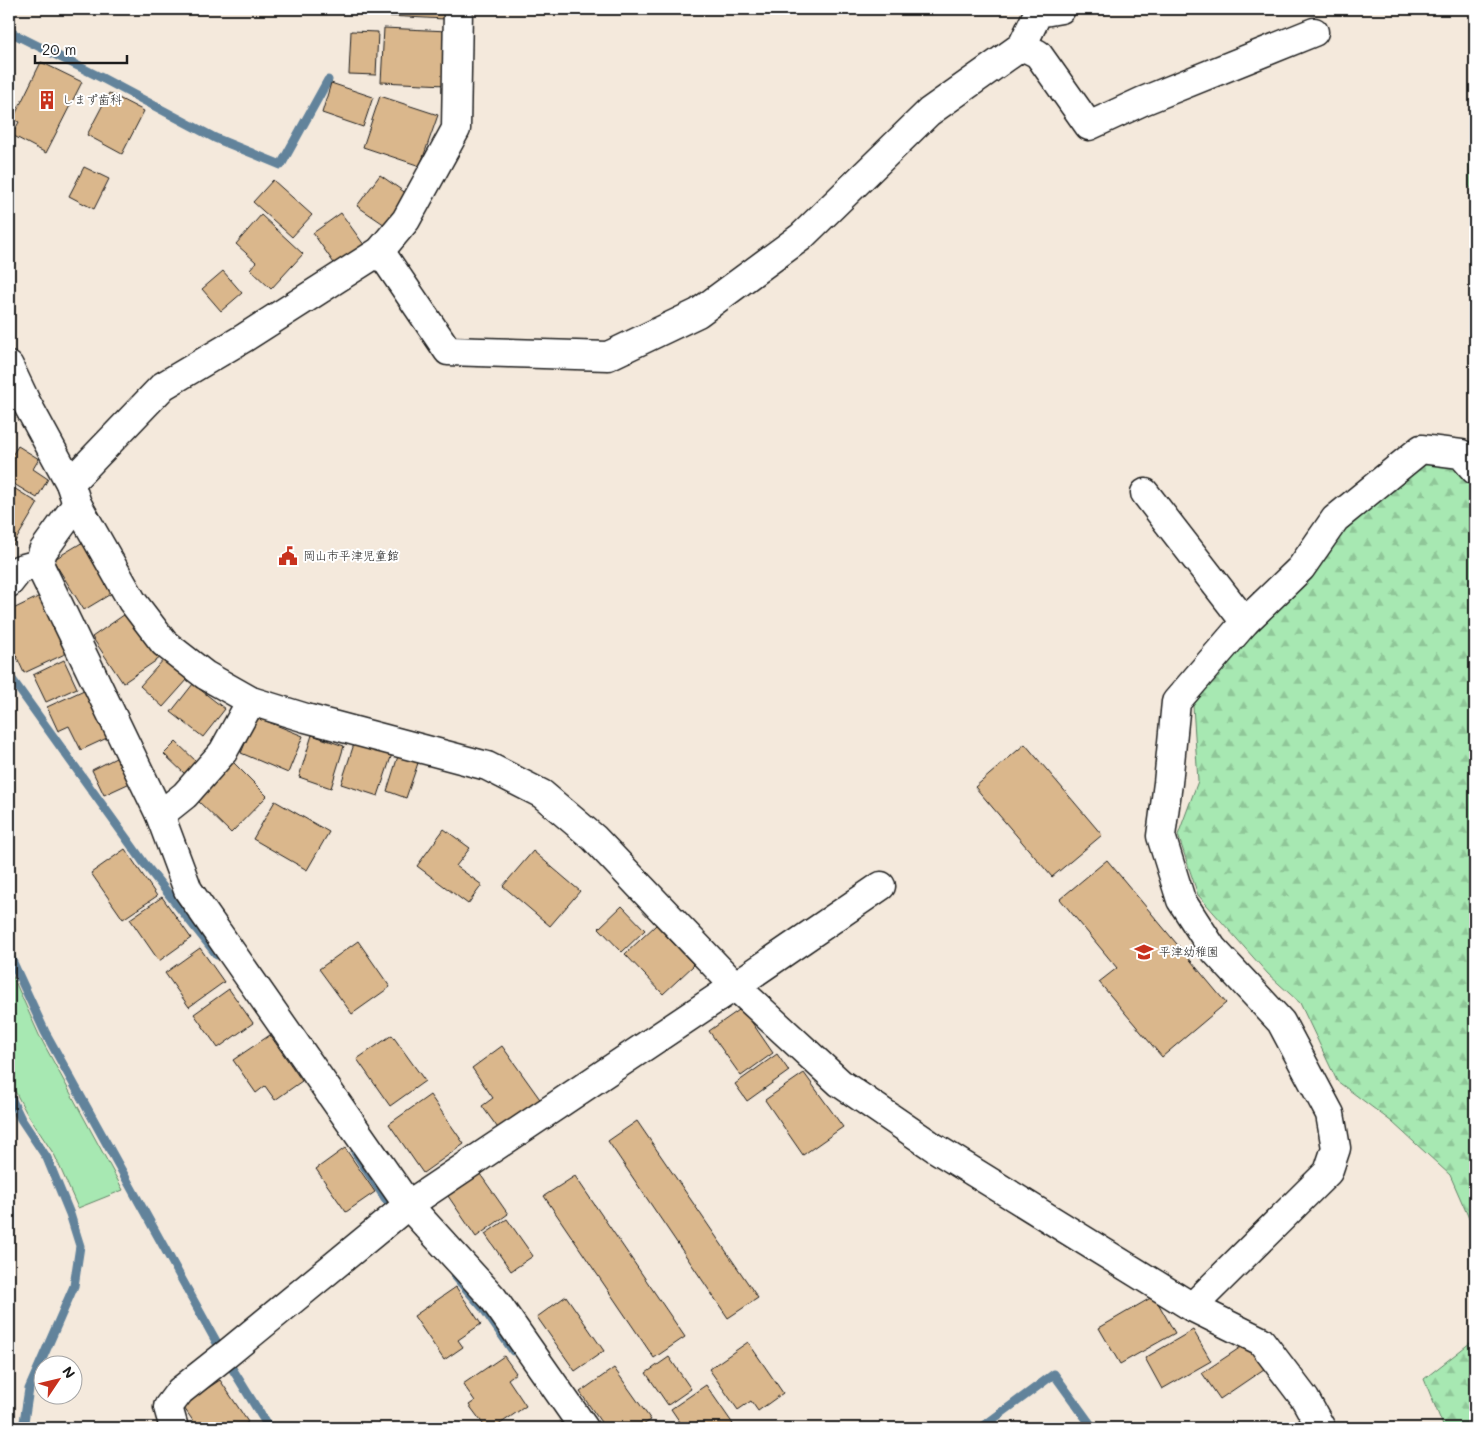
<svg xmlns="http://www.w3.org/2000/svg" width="1484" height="1437" font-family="Mali,'Klee One',sans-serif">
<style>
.grass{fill:#a7e8b2;stroke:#628267}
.forest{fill:url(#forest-firs);stroke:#628267}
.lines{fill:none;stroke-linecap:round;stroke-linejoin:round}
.stream{stroke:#62839b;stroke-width:9}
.building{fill:#dab78c;stroke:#1c1c1c}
.minor-casing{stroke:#1c1c1c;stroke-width:31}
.minor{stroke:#fff;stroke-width:28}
.labels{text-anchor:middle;stroke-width:4;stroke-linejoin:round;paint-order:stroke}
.poi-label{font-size:12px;fill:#1c1c1c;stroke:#fff;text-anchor:start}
</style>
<defs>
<pattern id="forest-firs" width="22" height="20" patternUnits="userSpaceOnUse" patternTransform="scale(1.25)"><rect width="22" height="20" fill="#a7e8b2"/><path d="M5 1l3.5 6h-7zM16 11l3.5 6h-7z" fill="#8fc698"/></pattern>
</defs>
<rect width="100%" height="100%" fill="#f4e9dc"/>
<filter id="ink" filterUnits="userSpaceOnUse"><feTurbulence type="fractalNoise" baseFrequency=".02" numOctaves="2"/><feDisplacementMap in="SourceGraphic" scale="10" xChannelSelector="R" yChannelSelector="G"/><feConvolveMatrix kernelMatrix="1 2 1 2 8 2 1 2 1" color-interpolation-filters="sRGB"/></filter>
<g filter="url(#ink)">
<path class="grass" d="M9,968L39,1035L123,1190L78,1208L55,1156L26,1112L9,1080Z"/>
<g class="forest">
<path d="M1475,144V194L1469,186V147Z"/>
<path d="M1475,453V1232L1450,1175L1392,1122L1337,1081L1300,1003L1268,974L1198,895L1178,835L1198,781L1193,706L1236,648L1344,525L1428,460Z"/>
<path d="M1475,1339V1428H1444L1424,1379Z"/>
</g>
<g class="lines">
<g class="stream">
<path d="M10,32L102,78L215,138L281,165L328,80"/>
<path d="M9,675L144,863L217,955"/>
<path d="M9,954L45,1032L222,1352L269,1428"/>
<path d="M9,1094L21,1119L47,1158L70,1214L80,1246L74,1286L29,1389L23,1428"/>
<path d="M355,1152L385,1198L396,1211"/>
<path d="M455,1276L483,1308L513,1351"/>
<path d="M981,1428L1054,1374L1093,1428"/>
</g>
</g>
<g class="building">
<path d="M388,9H446L445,19L388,16Z"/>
<path d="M384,28L448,31L446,85L381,82Z"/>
<path d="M351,31L378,32L376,75L349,74Z"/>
<path d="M41,62L82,82L46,153L12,135L19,122L13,119Z"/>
<path d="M331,83L373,97L363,127L322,113Z"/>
<path d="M109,93L144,111L122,154L87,135Z"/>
<path d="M380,96L438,115L420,166L363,147Z"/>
<path d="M84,167L109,179L94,209L69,196Z"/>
<path d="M380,175L410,196L388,227L357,206Z"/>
<path d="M273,180L312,215L292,237L253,202Z"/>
<path d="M341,213L367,249L338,269L313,233Z"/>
<path d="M261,215L303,254L271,289L250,269L256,262L236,244Z"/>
<path d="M223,271L242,293L221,311L202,289Z"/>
<path d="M18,446L39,459L33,469L48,479L37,498L9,481V460Z"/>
<path d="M9,485L38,503L13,545L9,542Z"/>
<path d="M88,539L119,589L84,610L53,560Z"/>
<path d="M40,596L67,653L24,673L9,640V611Z"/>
<path d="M131,610L163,656L123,683L92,637Z"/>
<path d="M165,658L188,679L163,707L140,686Z"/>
<path d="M64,660L77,688L46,702L33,675Z"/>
<path d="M193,684L225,709L203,737L171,712Z"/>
<path d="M84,690L107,738L81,750L69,726L58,731L47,707Z"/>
<path d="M256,717L303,736L288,773L241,753Z"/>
<path d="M312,735L344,746L331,788L299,777Z"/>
<path d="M355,741L392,754L378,796L341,784Z"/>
<path d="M176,742L198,763L186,775L164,754Z"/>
<path d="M1025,744L1102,835L1052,877L975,787Z"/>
<path d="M398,756L418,763L406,798L387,791Z"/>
<path d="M118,757L130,783L104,795L92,770Z"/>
<path d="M232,761L267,796L231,833L196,799Z"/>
<path d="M275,801L329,832L307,870L253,839Z"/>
<path d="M444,829L470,848L456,866L482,885L468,904L417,866Z"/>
<path d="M125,849L157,896L123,919L91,873Z"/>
<path d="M533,851L580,891L550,926L503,886Z"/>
<path d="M1107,860L1226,1003L1162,1057L1099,982L1117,968L1060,899Z"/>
<path d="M162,897L191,938L159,961L130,919Z"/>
<path d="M622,906L645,930L622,952L599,928Z"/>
<path d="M656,925L694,965L663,994L625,954Z"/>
<path d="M358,941L390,987L352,1014L319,969Z"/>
<path d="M200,948L224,982L189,1007L165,973Z"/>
<path d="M229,989L253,1023L218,1048L194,1014Z"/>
<path d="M742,1008L773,1053L741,1076L709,1031Z"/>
<path d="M270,1035L302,1081L275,1100L265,1086L256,1093L233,1060Z"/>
<path d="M392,1035L425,1081L390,1106L357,1059Z"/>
<path d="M502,1046L542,1102L500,1131L482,1106L493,1098L472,1068Z"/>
<path d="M777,1054L789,1071L747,1101L735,1084Z"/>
<path d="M804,1073L843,1127L803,1155L765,1100Z"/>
<path d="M430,1095L464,1144L423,1173L389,1124Z"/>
<path d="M637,1121L758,1298L728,1318L608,1141Z"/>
<path d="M345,1148L375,1192L346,1212L316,1169Z"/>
<path d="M480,1174L508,1214L476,1237L448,1196Z"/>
<path d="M575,1176L685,1337L654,1358L544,1196Z"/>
<path d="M507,1219L533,1256L511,1271L485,1234Z"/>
<path d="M456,1287L481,1324L458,1340L463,1347L444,1360L414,1316Z"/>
<path d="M566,1296L604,1351L575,1371L537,1317Z"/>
<path d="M1154,1296L1175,1333L1120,1364L1099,1328Z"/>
<path d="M1193,1330L1211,1361L1162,1389L1145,1358Z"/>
<path d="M748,1342L783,1393L758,1411L751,1401L738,1410L709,1369Z"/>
<path d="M1247,1343L1264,1369L1220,1399L1202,1373Z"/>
<path d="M504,1356L516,1373L508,1379L526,1406L494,1428H486L469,1405L475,1401L463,1384Z"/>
<path d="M669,1357L691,1389L668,1405L646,1373Z"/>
<path d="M614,1368L651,1420L638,1428H605L580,1392Z"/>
<path d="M220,1380L248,1422L239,1428H198L182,1405Z"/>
<path d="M706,1385L733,1424L727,1428H684L671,1409Z"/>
</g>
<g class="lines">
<g class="minor-casing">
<g id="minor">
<path d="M1022,46L1038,54L1089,126L1143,101L1314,32"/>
<path d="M380,251L448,351L608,356L698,313L801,237L929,112L1022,46L1038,13L1061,9"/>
<path d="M9,366L26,402L70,483L77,504L132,601L164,643L205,675L251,701L306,718L487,766L542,794L594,838L735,986L840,1083L935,1148L1192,1307L1261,1341L1305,1399L1321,1428"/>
<path d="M70,483L163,386L244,338L380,251L406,220L456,129L458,9"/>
<path d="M1145,493L1245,622"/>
<path d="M77,504L43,551L39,564L160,815L188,890L408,1205L493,1298L584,1428"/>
<path d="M9,583L20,569L39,564"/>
<path d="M160,815L185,795L223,752L251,701"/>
<path d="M1192,1307L1328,1172L1336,1148L1330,1114L1281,1022L1212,948L1181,900L1161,836L1168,783L1176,702L1245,622L1301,568L1335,519L1421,449L1461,454L1475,470"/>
<path d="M174,1428L168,1407L180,1391L228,1353L408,1205L735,986L881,886"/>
</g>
</g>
<use href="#minor" class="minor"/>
</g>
</g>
<defs>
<g id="building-bare" transform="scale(1.5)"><path d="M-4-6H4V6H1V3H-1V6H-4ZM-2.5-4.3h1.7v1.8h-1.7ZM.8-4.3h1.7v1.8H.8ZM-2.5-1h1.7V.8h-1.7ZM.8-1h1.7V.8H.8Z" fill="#c8321e" stroke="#fff" stroke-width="2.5" paint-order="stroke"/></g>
<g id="civic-bare" transform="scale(1.5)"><path d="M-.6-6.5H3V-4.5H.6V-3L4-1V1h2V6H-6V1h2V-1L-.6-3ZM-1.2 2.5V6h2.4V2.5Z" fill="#c8321e" stroke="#fff" stroke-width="2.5" paint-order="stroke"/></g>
<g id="school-bare" transform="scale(1.5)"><path d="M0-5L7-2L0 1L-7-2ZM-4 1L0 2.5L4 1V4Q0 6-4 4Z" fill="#c8321e" stroke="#fff" stroke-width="2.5" paint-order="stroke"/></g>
</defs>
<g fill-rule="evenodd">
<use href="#building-bare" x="47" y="100"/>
<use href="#civic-bare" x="288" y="556"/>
<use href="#school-bare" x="1144" y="952"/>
</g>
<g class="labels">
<g class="poi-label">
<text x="62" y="104">しまず歯科</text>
<text x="303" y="560">岡山市平津児童館</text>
<text x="1159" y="956">平津幼稚園</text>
</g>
</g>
<rect width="1484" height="1437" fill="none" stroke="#fff" stroke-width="30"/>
<rect x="15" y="15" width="1454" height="1407" fill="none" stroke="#1c1c1c" stroke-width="2" filter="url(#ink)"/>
<g transform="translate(58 1380) rotate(55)"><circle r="24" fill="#ffffff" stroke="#a4a4a4"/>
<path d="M0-4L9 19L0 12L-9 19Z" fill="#c8321e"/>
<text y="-8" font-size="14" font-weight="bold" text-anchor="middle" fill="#1c1c1c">N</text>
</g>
<path d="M35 55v8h92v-8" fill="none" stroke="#1c1c1c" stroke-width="2.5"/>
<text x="42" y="55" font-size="15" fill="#1c1c1c" stroke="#ffffff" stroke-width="4" paint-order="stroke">20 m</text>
</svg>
